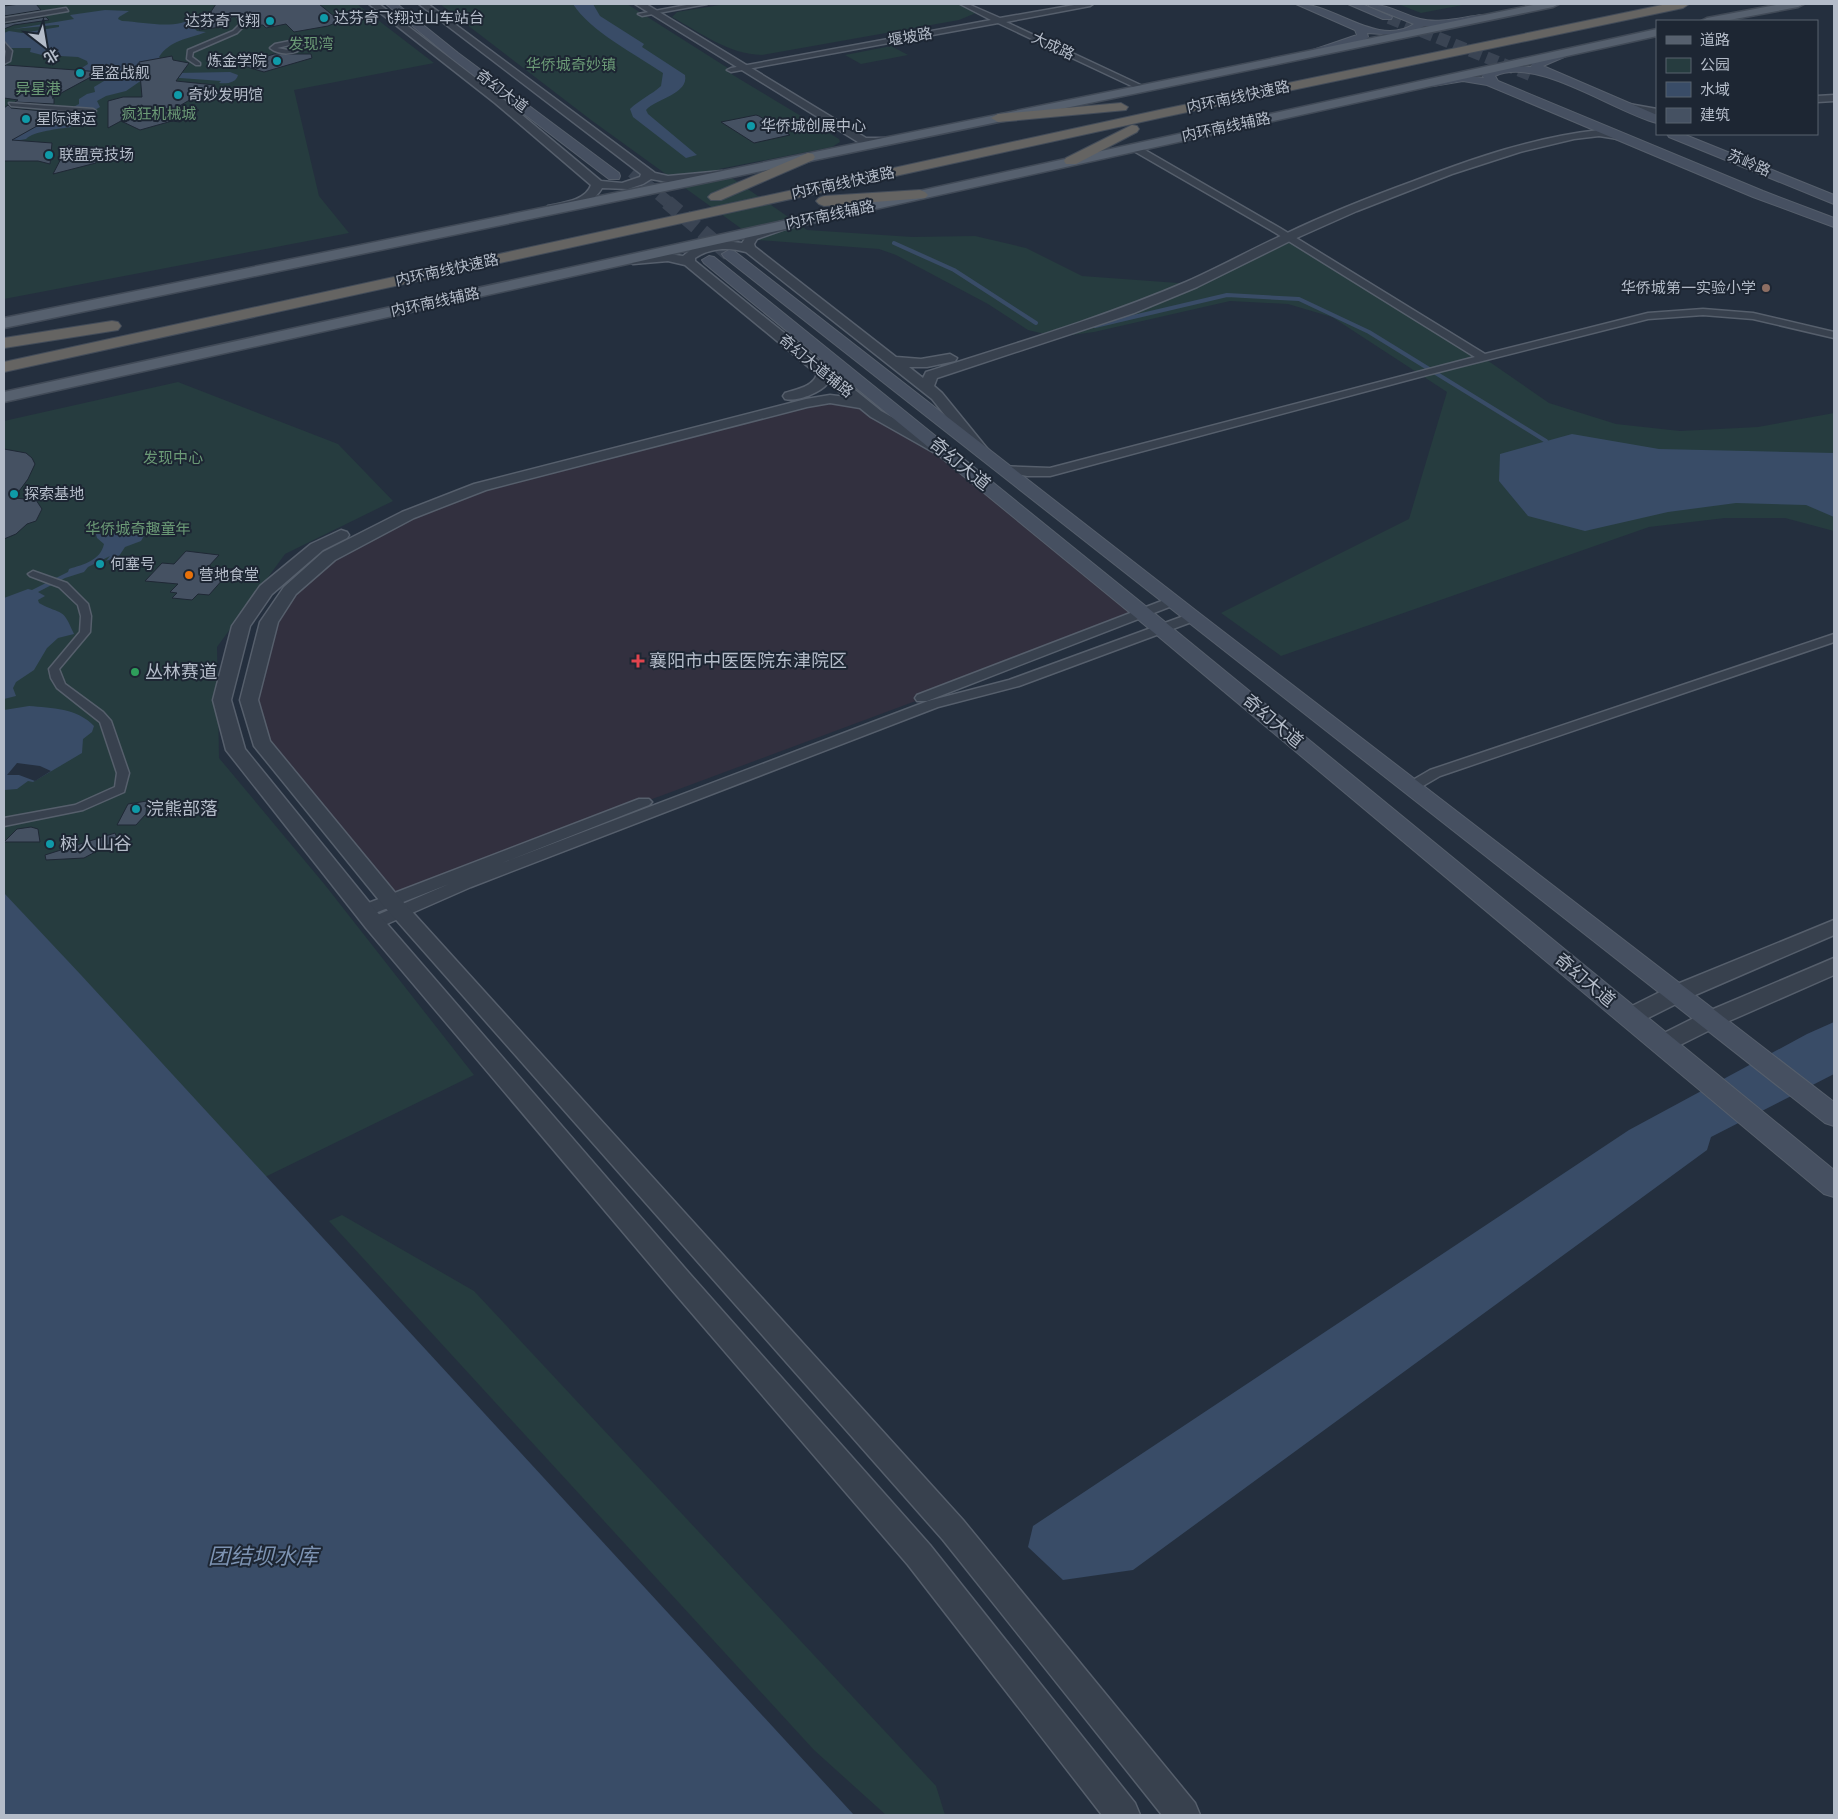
<svg xmlns="http://www.w3.org/2000/svg" width="1838" height="1819" font-family="Poppins,'Noto Sans SC',sans-serif">
<style>
.medical{fill:#32303f}
.green{fill:#263c3f}
.water{fill:#394c67}
.pier{fill:#242f3e}
.lines{fill:none;stroke-linecap:round;stroke-linejoin:round}
.stream{stroke:#394c67;stroke-width:4}
.building{fill:#455162;stroke:#1f2835}
.secondary-tunnel-far1{stroke:#3a4453;stroke-width:12;stroke-dasharray:12 5.5;stroke-linecap:butt}
.secondary-tunnel{stroke:#3a4453;stroke-width:15;stroke-dasharray:15 8;stroke-linecap:butt}
.pedestrian-casing{stroke:#565f6c;stroke-width:3}
.minor-casing{stroke:#565f6c;stroke-width:3}
.tertiary-casing{stroke:#565f6c;stroke-width:3}
.secondary-casing{stroke:#565f6c;stroke-width:2}
.primary-casing{stroke:#414a57;stroke-width:3}
.trunk-casing{stroke:#434c59;stroke-width:2}
.pedestrian{fill:#38414e;fill-rule:evenodd}
.minor{fill:#38414e;fill-rule:evenodd}
.tertiary{fill:#38414e;fill-rule:evenodd}
.secondary{fill:#465061;fill-rule:evenodd}
.primary{fill:#56606e;fill-rule:evenodd}
.trunk{fill:#656462;fill-rule:evenodd}
.culture-dot{fill:#0f9aa8;stroke:#1d2633;stroke-width:2}
.education-dot{fill:#8d6e63;stroke:#1d2633;stroke-width:2}
.food-dot{fill:#e8710a;stroke:#1d2633;stroke-width:2}
.health-dot{fill:#e0444e;stroke:#1d2633;stroke-width:2}
.leisure-dot{fill:#2e9e5b;stroke:#1d2633;stroke-width:2}
.labels{text-anchor:middle;stroke-width:4;stroke-linejoin:round;paint-order:stroke}
.far-poi-label{font-size:15px;fill:#b4bcc9;stroke:#1d2633;text-anchor:start}
.far-street-label{font-size:15px;fill:#b4bcc9;stroke:#1d2633}
.far-park-label{font-size:15px;fill:#6b9a76;stroke:#1d2633}
.street-label{font-size:18px;fill:#b4bcc9;stroke:#1d2633}
.poi-label{font-size:18px;fill:#b4bcc9;stroke:#1d2633;text-anchor:start}
.near-water-label{font-size:22px;font-style:italic;fill:#7c92b1;stroke:#1d2633}
</style>
<rect width="100%" height="100%" fill="#242f3e"/>
<path class="medical" d="M848,401L952,458L1141,612L913,702L553,836L390,900L261,742L249,700L269,622L329,556L480,487L806,403Z"/>
<g class="green">
<path d="M4,4H357L434,63L294,90L319,196L349,233L4,299Z"/>
<path d="M440,4H627L731,70L728,72L839,139L840,142L832,147L719,169L807,230L912,237L975,236L1026,248L1082,276L1192,284L1288,237L1484,358L1549,403L1616,424L1680,431L1758,427L1834,413V531L1785,518H1725L1649,527L1281,656L1221,613L1409,519L1447,392L1332,317L1288,304L1230,301L1094,332L1057,337L1028,330L988,304L896,255L879,249L757,240L591,120Z"/>
<path d="M726,4H957L976,13L959,20L762,55C728,54 701,33 672,17L677,12Z"/>
<path d="M1398,4H1468L1421,13Z"/>
<path d="M891,46L908,55L861,64L845,55Z"/>
<path d="M178,382L338,444L393,501L285,554L217,647L219,758L325,885L474,1075L265,1177L80,976L4,1002V421Z"/>
<path d="M342,1215L474,1291L936,1786L945,1815H886L814,1750L329,1221Z"/>
</g>
<g class="water">
<path d="M573,4H593L600,16L644,44L642,47L685,75C689,94 657,98 646,110L648,114L697,155L686,158L633,117L630,109C639,100 651,95 661,86L663,73C635,54 590,31 573,4Z"/>
<path d="M105,10L129,11L119,17L118,19L122,21C141,22 163,27 181,23C190,21 197,13 206,19L193,27L197,31L206,32C188,39 170,40 159,57L176,73L230,72L238,75C236,83 227,84 219,83L221,81L180,78L142,80L126,91L106,96L97,101L100,107L70,124L71,127C59,129 34,131 26,139L4,143V130C35,124 51,120 79,104V99L87,94L95,92L94,87L104,81L80,69L88,64L87,61L78,57L42,55L30,52L31,48H4V33L9,31L22,33L59,27V25H55L13,29L74,19L70,15Z"/>
<path d="M1572,434L1659,449L1834,453V517L1806,505L1736,503L1668,512L1585,531L1528,516L1499,481L1500,454Z"/>
<path d="M122,522L136,525L145,534L141,541L125,547L119,556L106,561L110,556L88,567L84,572L65,578L38,592L45,596L38,600L39,603C63,616 62,606 74,634L58,638L47,648L34,670L16,682L13,688L16,696L4,699V598L28,589L32,590L68,572L69,569C84,564 100,561 104,544L97,538L95,531L106,524Z"/>
<path d="M29,706C52,708 77,708 94,726L92,732L83,739L82,753L33,782L28,781L17,789L4,790V710Z"/>
<path d="M4,893L81,975L854,1815H4Z"/>
<path d="M1834,1022V1074L1711,1137L1707,1150L1133,1570L1063,1580L1028,1547L1033,1526L1629,1130L1807,1034Z"/>
</g>
<path class="pier" d="M17,763L40,766L51,771L35,781L19,775H7Z"/>
<g class="lines">
<g class="stream">
<path d="M894,243L954,270L1036,323"/>
<path d="M1095,326L1227,295L1299,299L1369,332L1546,441"/>
</g>
</g>
<g class="building">
<path d="M20,4H36L41,10L4,16V6Z"/>
<path d="M216,4H319L340,21L328,26L294,32L286,24L266,28L263,25L246,26L249,21L241,14L236,13L221,27L199,30Z"/>
<path d="M46,17L49,20L14,25L4,29V24Z"/>
<path d="M274,54H311L312,58L264,72L240,65Z"/>
<path d="M172,56L173,60L189,63L176,81L215,85L176,108L199,110L180,122L172,121L140,130L121,121L108,128V101L123,97H142L139,62Z"/>
<path d="M6,65L76,70L100,72L52,98H54V104L15,102L18,100L4,98V66Z"/>
<path d="M8,105L11,108L53,112V117L12,140L52,143L50,164L38,161H4V108Z"/>
<path d="M756,115L759,116L790,135L754,143L721,122Z"/>
<path d="M68,145L93,147L96,163L53,174Z"/>
<path d="M4,449L26,453L32,458L35,464L28,479L14,498L36,500L42,509L36,521L27,524L16,534L4,539Z"/>
<path d="M186,551L219,555L208,567L232,569L209,595L198,594L192,600L172,598L177,593L170,592L178,584L145,581L162,563L174,564Z"/>
<path d="M147,801L146,814L136,825H117L128,804Z"/>
<path d="M31,827L38,829L40,842H4L17,829Z"/>
<path d="M115,833L118,840L84,858L46,860L45,855Z"/>
</g>
<g class="lines">
<g class="secondary-tunnel-far1">
<path d="M1389,18L1535,77"/>
<path d="M632,172L669,203"/>
</g>
<path class="secondary-tunnel" d="M667,202L729,254"/>
<g class="pedestrian-casing">
<g id="pedestrian">
<path d="M66,8L68,11L4,22V18Z"/>
<path d="M236,15H240L248,22L237,33L193,52L192,57L200,63V65H196L187,59L188,50L233,31L242,22Z"/>
<path d="M290,41L305,46C296,55 280,56 270,48L275,44ZM290,45L298,47L288,50L277,48Z"/>
<path d="M4,42L12,51L10,61L4,64L6,51L4,48Z"/>
<path d="M9,103L93,109L96,111L93,113L11,106Z"/>
<path d="M33,571L67,583L88,604L91,616L90,632L59,669L65,684L103,712L111,721L129,773L124,792L83,810L4,826V818L75,805L115,787L117,773L100,722L57,688L51,678L49,669L80,632L81,616L78,605L59,587L30,576L28,574Z"/>
</g>
</g>
<g class="minor-casing">
<g id="minor">
<path d="M692,4H707L642,16L638,14Z"/>
<path d="M960,4H968L1000,18L1080,4H1093L1090,6L1006,22L1147,88L1140,90L998,23L731,72L727,70L731,68L991,20Z"/>
<path d="M1132,146H1138L1280,228L1485,354L1648,313L1703,309L1753,313L1834,332V338L1753,319L1703,315L1648,319L1427,375L1050,476H1027L998,470L996,468L998,466L1050,468L1475,357L1274,232L1132,150Z"/>
<path d="M1172,597L1179,601L1177,604L927,701H917L915,698L917,695Z"/>
<path d="M1192,613L1199,617L1197,620L1019,686L938,707L471,887L380,927L374,929L368,927L366,923L368,919L449,884L370,915L364,916L358,915L356,911L358,907L639,799H649L652,802L649,805L502,863L928,701L1009,680Z"/>
<path d="M1834,634V642L1440,776L1416,790H1406L1404,787L1406,784L1430,770Z"/>
</g>
</g>
<g class="tertiary-casing">
<g id="tertiary">
<path d="M369,4H379L503,99L601,181L622,183L640,177L641,174L419,4H428L655,173L668,176L722,171L728,174L722,177L668,182L651,179L643,184L628,189L602,188C592,206 569,208 552,213L548,212L546,209L548,206C561,203 586,201 591,185L495,103Z"/>
<path d="M635,4H646L866,138H889L894,141C886,149 869,145 858,142Z"/>
<path d="M1834,95V101L1817,102V96Z"/>
<path d="M1629,104L1657,109V115L1625,109L1624,107L1625,105Z"/>
<path d="M1599,130L1622,134L1623,136L1618,139L1599,136L1574,139L1520,152L1452,174L1357,211L1292,240L1197,287L1134,313L937,378L934,386L942,393L990,452L987,455H977L932,399L746,252C728,247 710,248 695,258V261L881,411L943,446L946,449L943,452H933L871,417L860,408L830,403L807,407L486,490L414,518L335,560L296,594L278,622L258,700L270,741L397,895L963,1520L1195,1803L1200,1815H1162L943,1540L383,905L254,746L240,700L260,622L284,587L323,552L402,512L474,484L806,399L830,395L846,397L828,383C820,393 797,402 785,399L783,396L785,393C797,389 813,387 817,374L685,265L668,261L633,264L627,260L629,257L661,253L683,256C699,241 722,240 742,243L748,234L780,222H788L790,225L788,228L757,239L754,244L755,247L896,357L921,359L950,354L957,358L955,361L927,367H909L923,378L926,372C1013,344 1102,318 1186,282C1220,267 1252,249 1285,234C1327,214 1370,197 1414,181C1474,158 1535,137 1599,130Z"/>
<path d="M341,530L347,532L349,535L347,538L323,550L272,594L250,626L231,700L245,749L382,918L689,1273L930,1545L1135,1803L1140,1815H1102L908,1565L671,1289L366,928L226,750L213,700L232,626L260,586L311,544Z"/>
<path d="M1834,920V935L1686,999L1638,1023L1630,1025L1622,1023L1619,1017L1622,1011L1670,987Z"/>
<path d="M1834,958V975L1720,1025L1670,1050L1662,1052L1654,1050L1650,1044L1654,1038L1704,1013Z"/>
</g>
</g>
<g class="secondary-casing">
<g id="secondary">
<path d="M386,4H397L458,53L619,173L620,176L619,179H609L450,57Z"/>
<path d="M1296,4C1333,2 1377,48 1414,24L1369,6L1368,4C1387,4 1402,14 1420,19C1439,24 1463,17 1482,15L1487,18L1482,21L1436,27L1424,26L1416,31L1397,35L1367,33L1368,37L1367,39L1314,56L1310,55L1309,53L1310,51L1357,35L1355,30Z"/>
<path d="M1348,4H1362L1392,17L1391,19H1383Z"/>
<path d="M1567,49L1572,52L1571,54L1543,66L1657,115V123C1614,112 1537,56 1495,76L1498,81L1763,191L1834,218V227L1753,197L1487,85L1463,81L1433,86L1427,83C1438,73 1470,76 1484,78L1482,75L1484,73L1508,66L1531,67L1533,61Z"/>
<path d="M1667,134H1683L1834,195V204L1669,137Z"/>
<path d="M729,250L734,251L1199,613L1834,1102V1126L1825,1123L724,257L722,254Z"/>
<path d="M709,256L714,257L1148,608L1834,1170V1197L1824,1194L1134,616L704,263L702,260Z"/>
</g>
</g>
<g class="primary-casing">
<g id="primary">
<path d="M1538,4H1559L1553,7L4,328V318Z"/>
<path d="M1781,4H1804L1798,7L1724,21H1701L1707,18Z"/>
<path d="M1657,29V36L4,402V392Z"/>
</g>
</g>
<g class="trunk-casing">
<g id="trunk">
<path d="M1667,4H1689L1683,8L1164,117L4,372V362L1164,109Z"/>
<path d="M1121,103L1128,107L1126,110L998,122L991,118L998,114Z"/>
<path d="M1132,125L1137,126L1139,129L1137,132L1076,164H1066L1064,161L1066,158Z"/>
<path d="M808,153L813,154L815,157L813,160L721,200H711L708,197L711,194Z"/>
<path d="M920,190L925,192L928,195L925,198L824,206L819,204L816,201L819,198L824,196Z"/>
<path d="M112,321L118,322L121,326L118,330L4,348V338Z"/>
</g>
</g>
<use href="#pedestrian" class="pedestrian"/>
<use href="#minor" class="minor"/>
<use href="#tertiary" class="tertiary"/>
<use href="#secondary" class="secondary"/>
<use href="#primary" class="primary"/>
<use href="#trunk" class="trunk"/>
</g>
<g class="culture-dot">
<circle cx="324" cy="18" r="5"/>
<circle cx="270" cy="21" r="5"/>
<circle cx="277" cy="61" r="5"/>
<circle cx="80" cy="73" r="5"/>
<circle cx="178" cy="95" r="5"/>
<circle cx="26" cy="119" r="5"/>
<circle cx="751" cy="126" r="5"/>
<circle cx="49" cy="155" r="5"/>
<circle cx="14" cy="494" r="5"/>
<circle cx="100" cy="564" r="5"/>
<circle cx="136" cy="809" r="5"/>
<circle cx="50" cy="844" r="5"/>
</g>
<circle class="education-dot" cx="1766" cy="288" r="5"/>
<circle class="food-dot" cx="189" cy="575" r="5"/>
<path class="health-dot" d="M635.5 653.5h5v5h5v5h-5v5h-5v-5h-5v-5h5z"/>
<circle class="leisure-dot" cx="135" cy="672" r="5"/>
<g class="labels">
<g class="far-poi-label">
<text x="334" y="23">达芬奇飞翔过山车站台</text>
<text x="260" y="26" text-anchor="end">达芬奇飞翔</text>
<text x="267" y="66" text-anchor="end">炼金学院</text>
<text x="90" y="78">星盗战舰</text>
<text x="188" y="100">奇妙发明馆</text>
<text x="36" y="124">星际速运</text>
<text x="761" y="131">华侨城创展中心</text>
<text x="59" y="160">联盟竞技场</text>
<text x="1756" y="293" text-anchor="end">华侨城第一实验小学</text>
<text x="24" y="499">探索基地</text>
<text x="110" y="569">何塞号</text>
<text x="199" y="580">营地食堂</text>
</g>
<g class="far-street-label">
<text transform="translate(910 37) rotate(-10)" y="5">堰坡路</text>
<text transform="translate(1053 46) rotate(25)" y="5">大成路</text>
<text transform="translate(502 91) rotate(37)" y="5">奇幻大道</text>
<text transform="translate(1238 97) rotate(-12)" y="5">内环南线快速路</text>
<text transform="translate(1226 127) rotate(-12)" y="5">内环南线辅路</text>
<text transform="translate(1749 163) rotate(23)" y="5">苏岭路</text>
<text transform="translate(843 183) rotate(-12)" y="5">内环南线快速路</text>
<text transform="translate(830 215) rotate(-12)" y="5">内环南线辅路</text>
<text transform="translate(447 270) rotate(-12)" y="5">内环南线快速路</text>
<text transform="translate(435 302) rotate(-12)" y="5">内环南线辅路</text>
<text transform="translate(816 366) rotate(39)" y="5">奇幻大道辅路</text>
</g>
<g class="far-park-label">
<text x="311" y="49">发现湾</text>
<text x="571" y="70">华侨城奇妙镇</text>
<text x="38" y="94">异星港</text>
<text x="159" y="119">疯狂机械城</text>
<text x="173" y="463">发现中心</text>
<text x="138" y="534">华侨城奇趣童年</text>
</g>
<g class="street-label">
<text transform="translate(960 464) rotate(39)" y="6">奇幻大道</text>
<text transform="translate(1273 721) rotate(40)" y="6">奇幻大道</text>
<text transform="translate(1585 980) rotate(40)" y="6">奇幻大道</text>
</g>
<g class="poi-label">
<text x="649" y="667">襄阳市中医医院东津院区</text>
<text x="145" y="678">丛林赛道</text>
<text x="146" y="815">浣熊部落</text>
<text x="60" y="850">树人山谷</text>
</g>
<g class="near-water-label">
<text x="263" y="1564">团结坝水库</text>
</g>
</g>
<rect width="1838" height="1819" fill="none" stroke="#b4bcc9" stroke-width="10"/>
<rect x="1656" y="20" width="162" height="115" fill="#1d2633" stroke="#59626f"/>
<rect x="1666" y="36" width="25" height="8" fill="#56606e" stroke="#59626f"/>
<text x="1700" y="45" font-size="15" fill="#b4bcc9">道路</text>
<rect x="1666" y="58" width="25" height="15" fill="#263c3f" stroke="#59626f"/>
<text x="1700" y="70" font-size="15" fill="#b4bcc9">公园</text>
<rect x="1666" y="82" width="25" height="15" fill="#394c67" stroke="#59626f"/>
<text x="1700" y="95" font-size="15" fill="#b4bcc9">水域</text>
<rect x="1666" y="108" width="25" height="15" fill="#455162" stroke="#59626f"/>
<text x="1700" y="120" font-size="15" fill="#b4bcc9">建筑</text>
<g transform="translate(45 45) rotate(149)" stroke="#1d2633" stroke-width="4" paint-order="stroke">
<path d="M0-4L9 19L0 12L-9 19Z" fill="#b4bcc9"/>
<text y="-8" font-size="14" font-weight="bold" text-anchor="middle" fill="#b4bcc9">北</text>
</g>
</svg>
